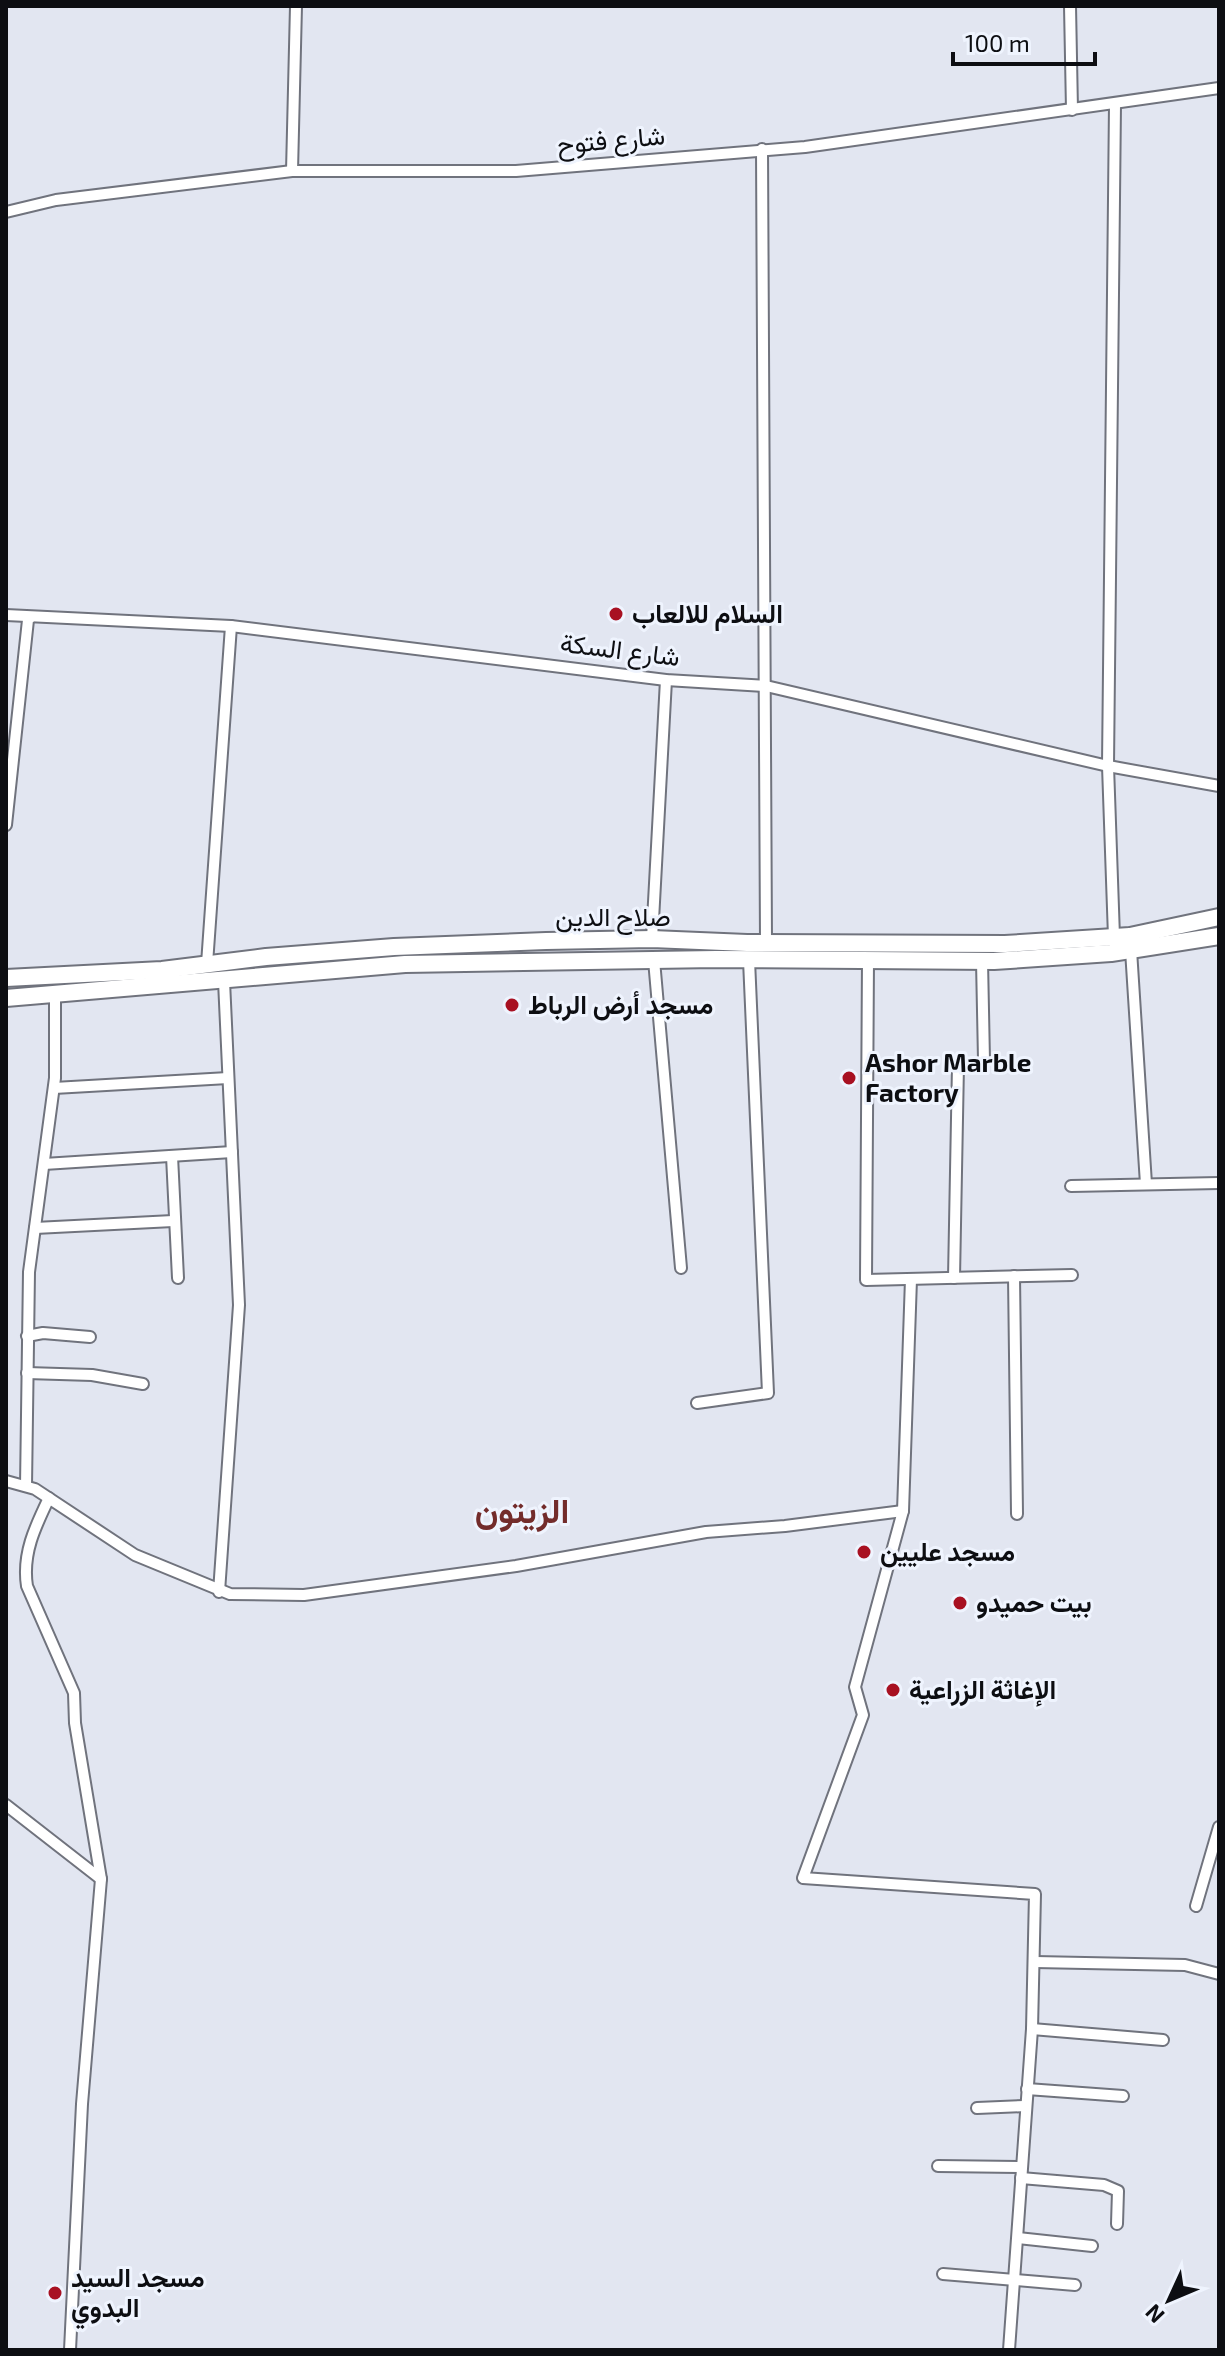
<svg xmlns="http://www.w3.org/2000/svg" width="1225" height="2356" font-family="'Exo 2',Vazirmatn,sans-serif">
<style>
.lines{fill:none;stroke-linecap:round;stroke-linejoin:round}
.minor-casing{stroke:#70737d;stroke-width:14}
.trunk-casing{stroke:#70737d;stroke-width:20}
.minor{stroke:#fff;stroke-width:10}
.trunk{stroke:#fff;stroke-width:16}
.poi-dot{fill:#a81122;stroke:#eff4fe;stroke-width:3}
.labels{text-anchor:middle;stroke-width:6;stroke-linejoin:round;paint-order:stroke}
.street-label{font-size:26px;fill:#0d0e12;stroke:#eff4fe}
.poi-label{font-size:26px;font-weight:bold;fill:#0d0e12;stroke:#eff4fe;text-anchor:start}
.district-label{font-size:34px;font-weight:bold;fill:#732c2b;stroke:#eff4fe}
</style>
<rect width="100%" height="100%" fill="#e2e6f1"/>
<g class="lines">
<g class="minor-casing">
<g id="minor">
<path d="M1070,6L1072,110"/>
<path d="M762,149L766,942"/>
<path d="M292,171L296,6"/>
<path d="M6,212L56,200L292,171H516L805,147L1219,88"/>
<path d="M6,615L231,626L666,680L766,686L1108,766L1219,786"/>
<path d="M6,825L28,620L31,617"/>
<path d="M1114,937L1108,766L1115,104"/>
<path d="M652,939L666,680"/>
<path d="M1131,950L1146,1184"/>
<path d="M654,960L681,1268"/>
<path d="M868,960L866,1280L1072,1275"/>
<path d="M982,961L984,1060"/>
<path d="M207,964L231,626"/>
<path d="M54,1088L228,1078"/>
<path d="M172,1156L178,1278"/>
<path d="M44,1164L232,1152"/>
<path d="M1071,1186L1219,1183"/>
<path d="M35,1228L173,1221"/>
<path d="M1014,1276L1017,1514"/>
<path d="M954,1278L958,1065"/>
<path d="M911,1279L903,1511L855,1687L863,1715L803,1878L1035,1894L1032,2029L1009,2350"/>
<path d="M27,1336L43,1333L90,1337"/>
<path d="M27,1373L92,1375L143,1384"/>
<path d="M697,1403L768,1393L749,960"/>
<path d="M6,1481L35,1489L135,1555L230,1594L304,1595L516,1566L706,1532L785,1526L903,1511"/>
<path d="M26,1486L29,1272L55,1078V995"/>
<path d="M49,1498C35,1527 22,1554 27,1586L74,1693L75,1723L101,1879L82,2104L70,2350"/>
<path d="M219,1592L239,1305L224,981"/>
<path d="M6,1805L101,1879"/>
<path d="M1196,1906L1219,1827"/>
<path d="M1035,1962L1185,1965L1219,1974"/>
<path d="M1032,2029L1163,2040"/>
<path d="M1027,2089L1123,2096"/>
<path d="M977,2108L1025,2106"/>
<path d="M938,2166L1021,2167"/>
<path d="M1021,2178L1104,2185L1118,2191L1117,2224"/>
<path d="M1018,2238L1092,2246"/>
<path d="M943,2274L1075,2285"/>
</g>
</g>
<g class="trunk-casing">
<g id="trunk">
<path d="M6,978L162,970L266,957L394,947L546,941L652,939L747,943L1005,944L1130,936L1219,917"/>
<path d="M6,998L405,964L716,959L994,961L1111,953L1219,936"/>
</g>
</g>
<use href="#minor" class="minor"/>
<use href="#trunk" class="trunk"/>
</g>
<g class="poi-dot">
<circle cx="616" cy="614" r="8"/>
<circle cx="512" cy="1005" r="8"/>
<circle cx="849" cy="1078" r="8"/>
<circle cx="864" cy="1552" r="8"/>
<circle cx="960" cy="1603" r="8"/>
<circle cx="893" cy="1690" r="8"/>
<circle cx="55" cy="2293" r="8"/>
</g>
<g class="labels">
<g class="street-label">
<text transform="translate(611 140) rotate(-5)" y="9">شارع فتوح</text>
<text transform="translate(620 650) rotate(7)" y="9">شارع السكة</text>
<text x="613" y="926">صلاح الدين</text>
</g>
<g class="poi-label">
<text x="632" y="623">السلام للالعاب</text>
<text x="528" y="1014">مسجد أرض الرباط</text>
<text x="865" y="1072">Ashor Marble<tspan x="865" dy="30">Factory</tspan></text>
<text x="880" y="1561">مسجد عليين</text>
<text x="976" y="1612">بيت حميدو</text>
<text x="909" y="1699">الإغاثة الزراعية</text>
<text x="71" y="2287">مسجد السيد<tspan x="71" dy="30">البدوي</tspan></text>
</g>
<g class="district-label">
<text x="522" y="1523">الزيتون</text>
</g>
</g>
<rect width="1225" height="2356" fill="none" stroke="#0d0e12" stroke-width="16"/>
<g transform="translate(1169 2300) rotate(226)" stroke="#eff4fe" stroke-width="6" paint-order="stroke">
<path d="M0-6L14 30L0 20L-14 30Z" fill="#0d0e12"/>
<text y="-12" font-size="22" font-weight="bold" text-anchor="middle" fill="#0d0e12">N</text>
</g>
<path d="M953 52v12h142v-12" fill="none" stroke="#0d0e12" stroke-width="4"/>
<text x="965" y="52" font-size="24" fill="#0d0e12" stroke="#eff4fe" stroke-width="6" paint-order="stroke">100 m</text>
</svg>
